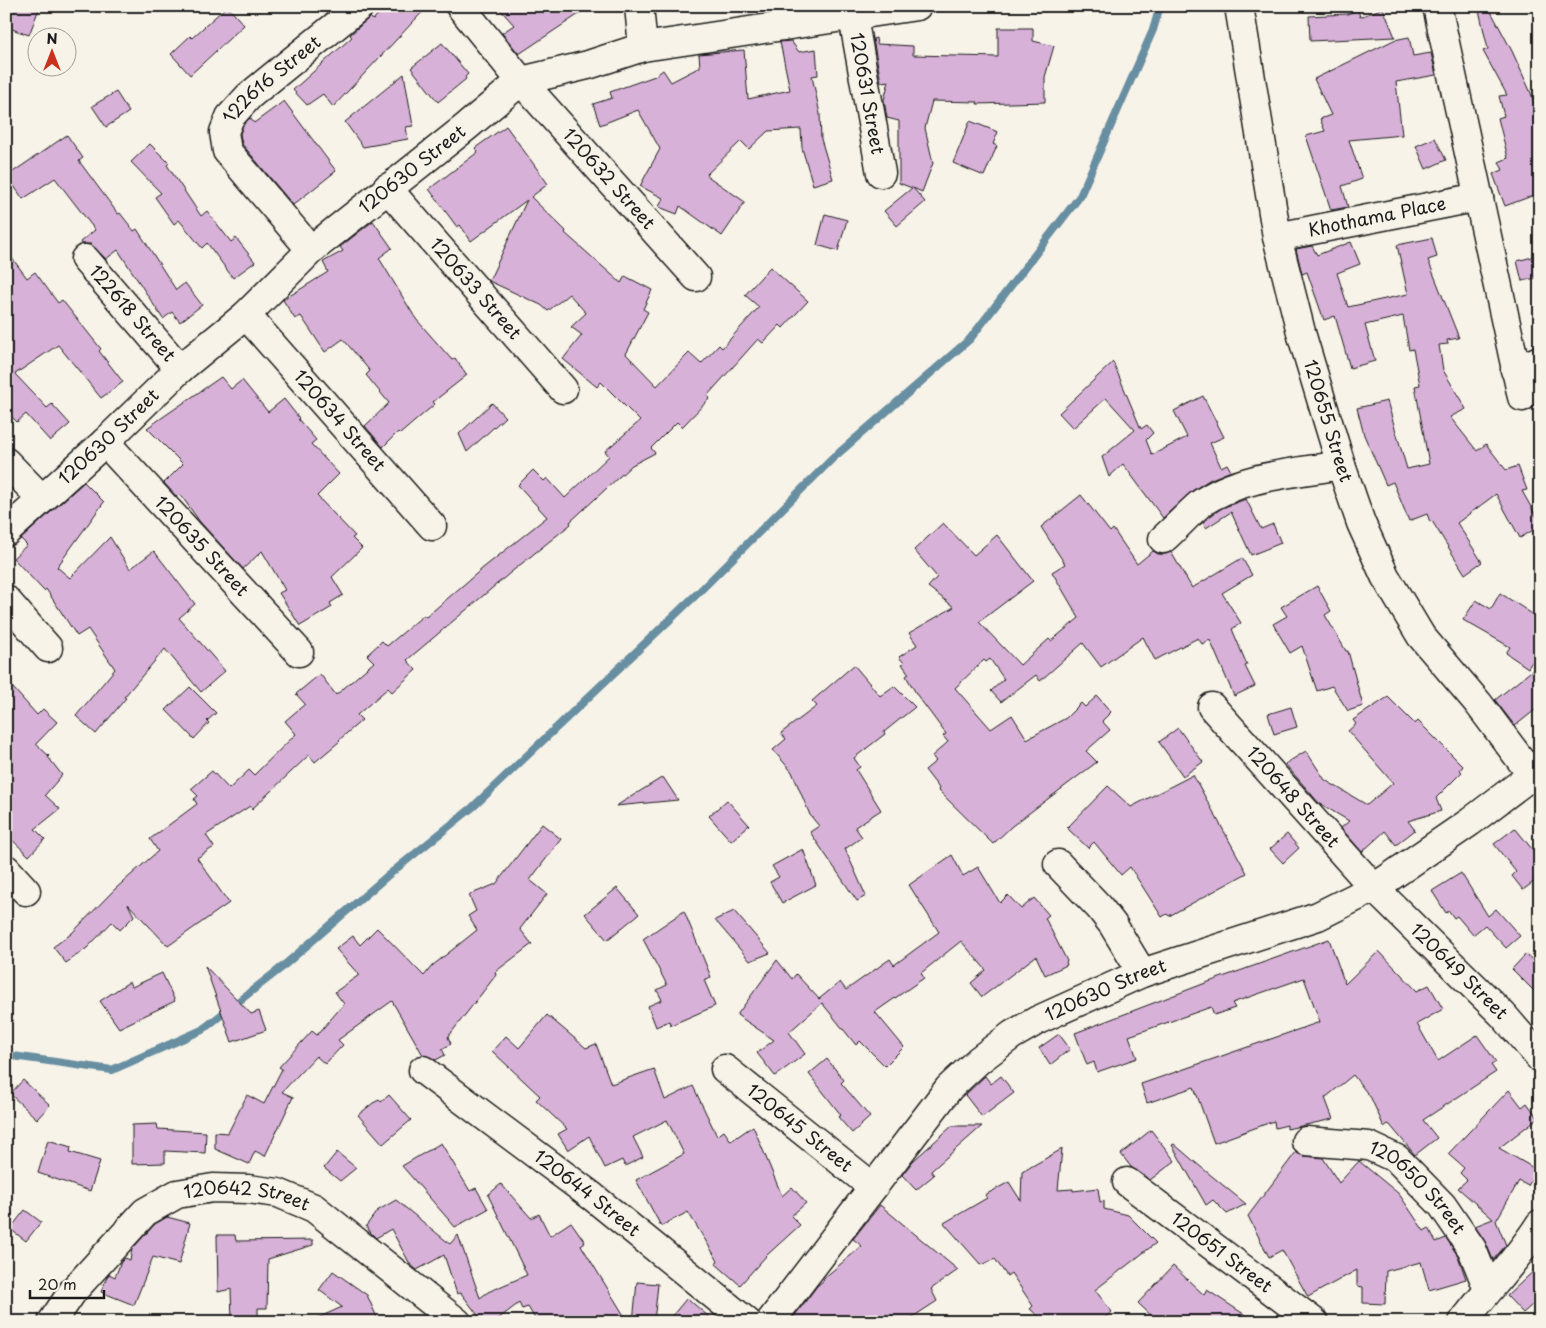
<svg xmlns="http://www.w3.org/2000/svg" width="1546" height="1328" font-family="'Playpen Sans',sans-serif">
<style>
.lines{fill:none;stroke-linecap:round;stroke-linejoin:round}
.stream{stroke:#678ea1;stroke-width:8}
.building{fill:#d8b1d9;stroke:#1c1c1c}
.street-casing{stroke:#1c1c1c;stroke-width:31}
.street{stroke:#f7f3e8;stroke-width:28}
.labels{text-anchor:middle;stroke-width:4.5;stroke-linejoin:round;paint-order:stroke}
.street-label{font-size:18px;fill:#1c1c1c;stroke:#f7f3e8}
</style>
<rect width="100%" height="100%" fill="#f7f3e8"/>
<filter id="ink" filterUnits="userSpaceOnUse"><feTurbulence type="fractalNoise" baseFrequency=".02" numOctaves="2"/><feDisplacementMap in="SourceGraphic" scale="10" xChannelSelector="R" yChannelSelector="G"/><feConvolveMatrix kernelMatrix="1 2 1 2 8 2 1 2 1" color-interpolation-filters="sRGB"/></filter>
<g filter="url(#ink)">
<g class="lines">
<path class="stream" d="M6,1055L112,1070L202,1030L281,968L386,877L473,807L699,592L833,458L970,339L1080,196L1153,30L1160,6"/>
</g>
<g class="building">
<path d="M6,6H40L29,35L6,27Z"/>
<path d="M227,6L244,25L190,75L171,54L190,36L192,38Z"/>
<path d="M385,6H428L333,107L323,94L307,105L293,90L352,37L350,35L361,25L370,17L373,20Z"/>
<path d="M497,6H591L519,54L502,33L514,25Z"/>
<path d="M1478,6H1488L1512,51L1531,93L1540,122V193L1505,206L1493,174L1503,170L1499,162L1508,158L1498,118L1504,116L1499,96L1507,95L1483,51L1488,49Z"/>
<path d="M1383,8L1395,37L1310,41L1309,16L1347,14L1358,10L1360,17Z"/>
<path d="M998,28H1033V41L1054,46L1045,77V102L977,104L978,102L932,101L925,128L933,163L922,192L913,188L925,202L897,226L884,211L912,188L899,183V121L887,118L884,100L889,81L881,82L873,39L876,38L877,44L913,46V55L998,57Z"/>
<path d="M1409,37L1413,56L1431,53L1436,75L1396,82L1402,135L1349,140L1362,179L1342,186L1348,207L1331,210L1306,136L1325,131L1320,119L1331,115L1314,79L1394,40Z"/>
<path d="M791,41L799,52L816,49L818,75L812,76L820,114L821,139L833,179L813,185L802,148L801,129L768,131L749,149L741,141L706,175L745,202L722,236L680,206L677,214L659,207L663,198L640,186L660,149L638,110L600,125L593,104L612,98L610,92L655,76L663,70L671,82L700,67L699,54L744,50L748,99L790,90L780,42Z"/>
<path d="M442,43L468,74L465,77L466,79L438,102L411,68Z"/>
<path d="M404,74L413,126L406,127L408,139L363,147L345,122Z"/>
<path d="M116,92L129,112L106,127L92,106Z"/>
<path d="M284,101L336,171L293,205L242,144L240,134L243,125L250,118L254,123Z"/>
<path d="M970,121L998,132L993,144L997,146L984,176L953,163Z"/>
<path d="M506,126L548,184L531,197L566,231L565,233L621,283L625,276L652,290L643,309L648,312L626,354L657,386L689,353L701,364L719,345L722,348L759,307L745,295L770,267L808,301L783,328L780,325L763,343L758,339L707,396L710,398L682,427L677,422L651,448L655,453L632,465L570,522L571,524L510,573L407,660L416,670L392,692L388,688L357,715L362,720L339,740L340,741L315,762L309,755L252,809L250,806L206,835L214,847L197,858L229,903L168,946L128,904L134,916L120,930L112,922L87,948L66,963L53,947L71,934L114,890L158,851L150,839L197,804L194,799L198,796L191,789L212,771L229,789L249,770L254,775L296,734L285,721L305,704L296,694L320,674L336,695L374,662L367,655L382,641L387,646L424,615L426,617L483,568L547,517L518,485L533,470L544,481L547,478L565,498L609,456L605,451L640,421L601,382L597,387L563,359L582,335L571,327L586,313L569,294L548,311L541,305L489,281L527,200L471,241L460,225L457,227L429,189L478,152L475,148Z"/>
<path d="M67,135L83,158L79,161L118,214L120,213L134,231L137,229L176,290L185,283L202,305L180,322L172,312L163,319L118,250L106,259L91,244H81L80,242L95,230L55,178L23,199L7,176Z"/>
<path d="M1435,138L1446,160L1426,169L1416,146Z"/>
<path d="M150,144L169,163L167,165L201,216L207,211L231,242L236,238L255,262L233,278L207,243L202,248L179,220L174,224L155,197L161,193L131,162Z"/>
<path d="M825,214L847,220L838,251L817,245Z"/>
<path d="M373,221L392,248L379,258L416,319L452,360L455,358L467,375L433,402L435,404L400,434L398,432L383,447L365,426L389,403L366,375L370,371L343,339L325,352L301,316L295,319L283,300L328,272L323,262L343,251L340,247Z"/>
<path d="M1432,238L1437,257L1428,260L1459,338L1447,340L1448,344L1439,345L1443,370L1466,409L1450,417L1477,451L1486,444L1506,470L1518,466L1527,490L1522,491L1540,523V526L1520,538L1496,494L1457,523L1482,562L1465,574L1432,521L1430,522L1427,514L1409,521L1393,482L1386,485L1364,435L1357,408L1387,401L1407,469L1429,464L1415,386L1420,385L1413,349L1409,350L1403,316L1365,325L1375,361L1350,368L1335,316L1324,320L1307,272L1302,274L1296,249L1312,246L1317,255L1351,242L1360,264L1337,273L1348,307L1408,294L1397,245Z"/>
<path d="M6,250L27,278L35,272L58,303L62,300L101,349L99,351L123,382L101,398L58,345L15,374L47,408L52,404L70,424L50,441L26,414L17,422L6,411Z"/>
<path d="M1540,255V277L1522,281L1517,261Z"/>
<path d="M1113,362L1141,429L1147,425L1153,433L1146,440L1152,455L1187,437L1174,411L1203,396L1224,437L1210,443L1221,467L1227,464L1231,471L1209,480L1192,491L1163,518L1123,464L1109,477L1102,457L1135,430L1106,398L1073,428L1059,413Z"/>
<path d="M221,377L231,389L242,380L268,412L284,399L299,418L298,419L316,440L311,444L339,474L317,496L355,536L352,538L362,548L332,577L343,595L330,603L332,607L300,626L279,593L285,590L262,551L243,569L200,522L180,494L177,497L164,483L183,464L147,428Z"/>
<path d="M492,403L505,417L467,452L459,434Z"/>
<path d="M84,482L104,502L57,567L70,578L110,537L130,569L154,551L195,604L179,618L225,671L201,692L165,649L124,697L126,698L96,734L76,716L115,669L88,629L77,636L46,589L44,591L13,558L27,545L21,539Z"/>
<path d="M1081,495L1110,532L1113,529L1137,564L1153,551L1158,554H1166L1171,552L1192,588L1242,558L1252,575L1222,593L1241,623L1232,629L1247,665L1245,666L1255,686L1234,696L1210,640L1202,644L1198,638L1155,660L1143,637L1101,667L1083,643L1040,681L1036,675L1001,702L991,691L1004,679L990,659L986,662L984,660L955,688L991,729L1012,715L1027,739L1066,718L1081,703L1085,707L1097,696L1111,712L1102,721L1110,730L1086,751L1097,762L1012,826L993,844L938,790L939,788L925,770L936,761L932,756L948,742L943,736L946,734L917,695L906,676L909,674L902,664L904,663L899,657L917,645L909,633L954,607L928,587L937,577L914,550L943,523L974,555L997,535L1033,581L979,622L1020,665L1049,639L1051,641L1079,618L1052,572L1065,564L1041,527Z"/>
<path d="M1246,499L1261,529L1273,524L1281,543L1251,555L1231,512L1206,528L1203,522L1200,525L1209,517L1222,508Z"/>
<path d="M1317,586L1331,611L1325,615L1346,651H1348L1363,706L1348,711L1332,686L1317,691L1302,646L1290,653L1273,624L1287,616L1281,607Z"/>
<path d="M1500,593L1540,619V649L1528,668L1506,653L1510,647L1463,620L1476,600L1491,609Z"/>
<path d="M1540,664V706L1515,726L1495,700Z"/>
<path d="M854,665L880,696L894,686L915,707L884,732L885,734L854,758L860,767L856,770L881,810L855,827L862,837L845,849L866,896L857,901L810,832L819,826L810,815L792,772L773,750L786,739L781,733L817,706L812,701Z"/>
<path d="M6,680L37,715L43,709L57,722L36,744L49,756L48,757L62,775L45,795L60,809L35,829L45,839L29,856L6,834Z"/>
<path d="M190,687L216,713L207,721L209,723L194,739L166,710Z"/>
<path d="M1388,697L1415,724L1418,721L1463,766L1460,770L1462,772L1436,798L1441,811L1408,821L1415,830L1396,845L1385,831L1362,852L1341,828L1349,821L1319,803L1285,764L1306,751L1325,780L1367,805L1393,783L1348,731L1356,724L1353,720Z"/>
<path d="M1291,707L1297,727L1274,734L1268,714Z"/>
<path d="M1178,728L1203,762L1183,776L1159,742Z"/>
<path d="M1193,775L1247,873L1169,916L1167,914L1162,917L1130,867L1121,875L1094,842L1088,848L1067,828L1108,786L1131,807Z"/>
<path d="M663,777L678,800L616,806Z"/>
<path d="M727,800L749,825L731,841L709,816Z"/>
<path d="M542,824L561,839L530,880L547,894L520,929L532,944L495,972L496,975L448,1037L451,1044L442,1049L445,1055L436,1060L423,1055L392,1001L338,1040L343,1045L325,1064L316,1056L282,1092L293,1097L265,1156L255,1151L249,1164L215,1149V1132L228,1133L247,1095L264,1104L282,1069L279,1067L312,1031L317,1035L344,1004L335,992L359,975L336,949L353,936L360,945L377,928L424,976L432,966L477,930L468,916L476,911L469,895L496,884Z"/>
<path d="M1515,828L1540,859V877L1523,890L1512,876L1516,872L1494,844Z"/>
<path d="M1287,834L1299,848L1283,863L1270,849Z"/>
<path d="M803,849L816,885L782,903L770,882L779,877L772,866Z"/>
<path d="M952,855L963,876L978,867L1000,903L1008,895L1021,909L1034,898L1049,915L1045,918L1067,961L1066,962L1067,965L1045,975L1036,956L982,997L971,983L986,970L961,941L921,973L924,978L875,1012L904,1047L885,1066L860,1041L856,1045L822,1003L789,1032L805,1054L775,1076L757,1053L774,1040L737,1015L777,960L792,979L796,974L819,999L840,982L846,990L890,959L894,965L939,932L909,885Z"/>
<path d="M1461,873L1488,916L1496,909L1520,936L1506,948L1485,925L1473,935L1457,916L1454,918L1449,911L1446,913L1432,891Z"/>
<path d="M617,888L639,914L607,940L585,914Z"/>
<path d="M684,911L711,977L704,980L715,1006L671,1025L669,1021L656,1027L648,1006L662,1000L657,990L667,985L643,939Z"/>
<path d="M734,911L770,953L750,961L715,920Z"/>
<path d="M1329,939L1345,984L1379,951L1417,991L1429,985L1443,1009L1417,1024L1438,1061L1477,1035L1496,1062L1491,1065L1496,1072L1423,1120L1437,1138L1415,1155L1390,1125L1388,1124L1384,1127L1371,1098L1353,1075L1325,1098L1333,1119L1287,1129V1125L1275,1128L1274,1121L1214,1143L1194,1087L1147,1103L1141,1084L1320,1022L1304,978L1232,1003L1235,1008L1214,1015L1211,1007L1129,1036L1137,1058L1097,1072L1094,1062L1087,1065L1075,1033L1203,984Z"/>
<path d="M1526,954L1540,967V997L1512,969Z"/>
<path d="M205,966L251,1014L259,1011L266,1030L232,1042Z"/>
<path d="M162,973L175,1001L119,1028L100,1001L129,982L132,987Z"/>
<path d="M547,1015L586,1048L596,1044L611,1084L654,1069L665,1100L693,1086L717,1136L724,1131L731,1141L753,1126L782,1196L792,1187L806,1203L791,1216L800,1225L767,1255L740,1285L716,1264L718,1261L688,1212L661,1226L636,1180L684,1154L667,1120L633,1137L643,1157L625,1166L622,1160L605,1168L589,1136L568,1150L558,1134L567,1129L536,1100L540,1096L492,1051L506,1036L519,1048Z"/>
<path d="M1059,1034L1070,1049L1050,1065L1039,1048Z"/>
<path d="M827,1059L844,1080L841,1083L870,1117L852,1133L838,1117L841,1115L809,1074Z"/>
<path d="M985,1076L991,1084L1001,1076L1014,1093L982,1117L965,1095Z"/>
<path d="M23,1080L50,1105L37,1119L10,1094Z"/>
<path d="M1509,1090L1522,1107L1527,1103L1538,1118L1499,1148L1537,1170L1528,1186L1519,1181L1496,1221L1506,1245L1493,1260L1486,1243L1475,1226L1493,1219L1458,1188L1467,1180L1460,1173L1464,1168L1448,1154Z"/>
<path d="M389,1095L411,1120L383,1144L358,1115L373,1103L379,1100L381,1102Z"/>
<path d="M157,1124L158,1129L206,1132L205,1153L165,1151V1163L132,1164V1125Z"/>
<path d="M952,1126H982L931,1171L934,1175L916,1190L902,1175L913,1161Z"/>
<path d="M1151,1130L1175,1161L1150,1180L1131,1167L1121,1154Z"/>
<path d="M48,1140L71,1147L70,1152L100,1161L90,1191L38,1173Z"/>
<path d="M441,1143L470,1191L476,1188L488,1209L455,1227L402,1166Z"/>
<path d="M1174,1144L1196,1163L1246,1204L1227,1214L1213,1200L1206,1205L1172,1145Z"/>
<path d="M1062,1149L1058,1190L1073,1189V1191L1098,1188L1100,1202L1104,1201V1209L1128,1215L1156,1243L1095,1290L1112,1312L1099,1322H1045L1030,1309L1033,1306L1011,1273L1007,1276L995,1259L981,1265L944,1223L987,1198L985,1195L1009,1182L1021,1201L1022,1172Z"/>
<path d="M337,1152L356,1168L340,1181L324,1168Z"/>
<path d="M1296,1152L1304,1156L1323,1158L1339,1183L1359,1161L1399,1194L1424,1231L1429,1228L1436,1242L1446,1238L1458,1256L1466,1279L1429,1290L1421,1262L1386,1271L1385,1304L1363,1303V1287L1357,1286V1270L1308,1297L1282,1250L1269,1257L1248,1216Z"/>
<path d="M501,1184L531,1218L539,1214L550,1236L571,1222L585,1242L581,1245L628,1322H537L528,1307L522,1309L519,1303L494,1322H483L461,1293L457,1294L444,1255L417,1270L410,1264L391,1229L376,1238L370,1232L366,1226L377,1211L396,1200L450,1244L458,1235L480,1298L488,1292L527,1275L488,1195Z"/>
<path d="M880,1205L958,1270L931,1289L937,1301L905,1322H790L817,1286L823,1281L824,1278L862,1246L853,1239Z"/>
<path d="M25,1210L41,1222L26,1241L10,1229Z"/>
<path d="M167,1217L190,1223L179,1264L153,1257L134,1305L101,1292L107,1277L109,1274L115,1277L121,1262L125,1258L130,1260L132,1249L155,1224Z"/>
<path d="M217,1235H235L236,1241L313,1240V1245L268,1259L267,1308H258V1322H232L231,1289L218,1292Z"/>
<path d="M1540,1265V1298L1523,1313L1507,1296Z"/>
<path d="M1173,1266L1204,1295L1207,1290L1256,1322H1158L1138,1303Z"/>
<path d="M333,1271L367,1295L379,1322H309L342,1307L319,1290Z"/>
<path d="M637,1282L658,1284L654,1322H633Z"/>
<path d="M687,1298L715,1322H667Z"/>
</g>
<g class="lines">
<g class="street-casing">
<g id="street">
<path id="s1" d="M460,6L521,81L696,277"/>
<path d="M639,6L643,47"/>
<path id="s2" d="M851,6L881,173"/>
<path id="s3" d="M1239,6L1277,237L1302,336L1341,465L1361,523L1385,576L1421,636L1478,703L1532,775L1540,782"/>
<path d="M1437,6L1522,397"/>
<path id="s4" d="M387,188L563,389"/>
<path id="s5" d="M1277,237L1479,197"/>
<path id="s6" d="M311,250L227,151L224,132L230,117L249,96L360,6"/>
<path id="s7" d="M85,259L180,369"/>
<path id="s8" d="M246,315L432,526"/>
<path d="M1515,370L1540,360"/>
<path id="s9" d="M105,442L299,652"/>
<path d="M6,462L42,499"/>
<path id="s10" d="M6,532L105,442L180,369L246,315L311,250L466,127L521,81L588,65L643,47L917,6"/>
<path d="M1163,539C1176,528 1187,515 1200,504C1238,476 1296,473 1341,465"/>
<path d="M6,600L48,648"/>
<path id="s11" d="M1212,707L1374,888L1503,1015L1540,1058"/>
<path d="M1058,864L1099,907L1113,925L1142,973"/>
<path d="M6,869L26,891"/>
<path id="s12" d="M725,1069L873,1187"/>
<path id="s13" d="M423,1070L593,1197L747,1322"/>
<path id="s14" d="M1306,1141L1369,1146L1397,1159L1442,1205L1472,1249L1488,1289"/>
<path id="s15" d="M1127,1182L1314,1322"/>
<path id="s16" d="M52,1322L73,1291L145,1212L177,1194L213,1188L248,1189L278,1193L314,1208L457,1322"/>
<path id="s17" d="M770,1322L949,1088L979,1060L1012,1035L1038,1020L1142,973L1318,916L1374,888L1470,822L1532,775L1540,766"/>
<path d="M1463,1322C1488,1289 1518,1259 1540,1224"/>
</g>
</g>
<use href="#street" class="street"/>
</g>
</g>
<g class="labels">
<g class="street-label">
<text dy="6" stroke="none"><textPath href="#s6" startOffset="222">122616 Street</textPath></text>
<text dy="6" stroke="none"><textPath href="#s2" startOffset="89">120631 Street</textPath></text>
<text dy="6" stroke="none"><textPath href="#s10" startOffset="545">120630 Street</textPath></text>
<text dy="6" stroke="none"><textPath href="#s1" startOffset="228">120632 Street</textPath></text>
<text dy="6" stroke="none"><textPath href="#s5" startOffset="102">Khothama Place</textPath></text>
<text dy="6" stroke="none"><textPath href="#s4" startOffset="134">120633 Street</textPath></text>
<text dy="6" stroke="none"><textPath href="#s7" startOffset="72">122618 Street</textPath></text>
<text dy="6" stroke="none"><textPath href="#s3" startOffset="425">120655 Street</textPath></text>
<text dy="6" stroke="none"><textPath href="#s8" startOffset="141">120634 Street</textPath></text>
<text dy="6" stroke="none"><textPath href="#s10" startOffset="140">120630 Street</textPath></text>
<text dy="6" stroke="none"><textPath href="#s9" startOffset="142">120635 Street</textPath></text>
<text dy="6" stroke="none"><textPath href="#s11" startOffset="121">120648 Street</textPath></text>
<text dy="6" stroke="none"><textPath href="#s11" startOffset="362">120649 Street</textPath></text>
<text dy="6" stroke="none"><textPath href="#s17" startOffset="481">120630 Street</textPath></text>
<text dy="6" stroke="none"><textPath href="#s12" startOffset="95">120645 Street</textPath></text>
<text dy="6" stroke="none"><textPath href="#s14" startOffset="128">120650 Street</textPath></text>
<text dy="6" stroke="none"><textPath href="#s13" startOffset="205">120644 Street</textPath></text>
<text dy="6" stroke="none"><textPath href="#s16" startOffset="252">120642 Street</textPath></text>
<text dy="6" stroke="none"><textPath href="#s15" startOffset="118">120651 Street</textPath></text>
</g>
</g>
<rect width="1546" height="1328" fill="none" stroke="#f7f3e8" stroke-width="25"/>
<rect x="12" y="12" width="1521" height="1303" fill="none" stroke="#1c1c1c" stroke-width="2" filter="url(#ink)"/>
<g transform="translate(52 52)"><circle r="24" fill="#f7f3e8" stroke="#9f9d96"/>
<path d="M0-4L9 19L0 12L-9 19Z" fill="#c8321e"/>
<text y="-8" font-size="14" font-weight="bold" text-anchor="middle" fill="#1c1c1c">N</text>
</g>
<path d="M30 1290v8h74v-8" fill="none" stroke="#1c1c1c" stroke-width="2.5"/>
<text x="38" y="1290" font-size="15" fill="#1c1c1c" stroke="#f7f3e8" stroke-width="4" paint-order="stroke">20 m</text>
</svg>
